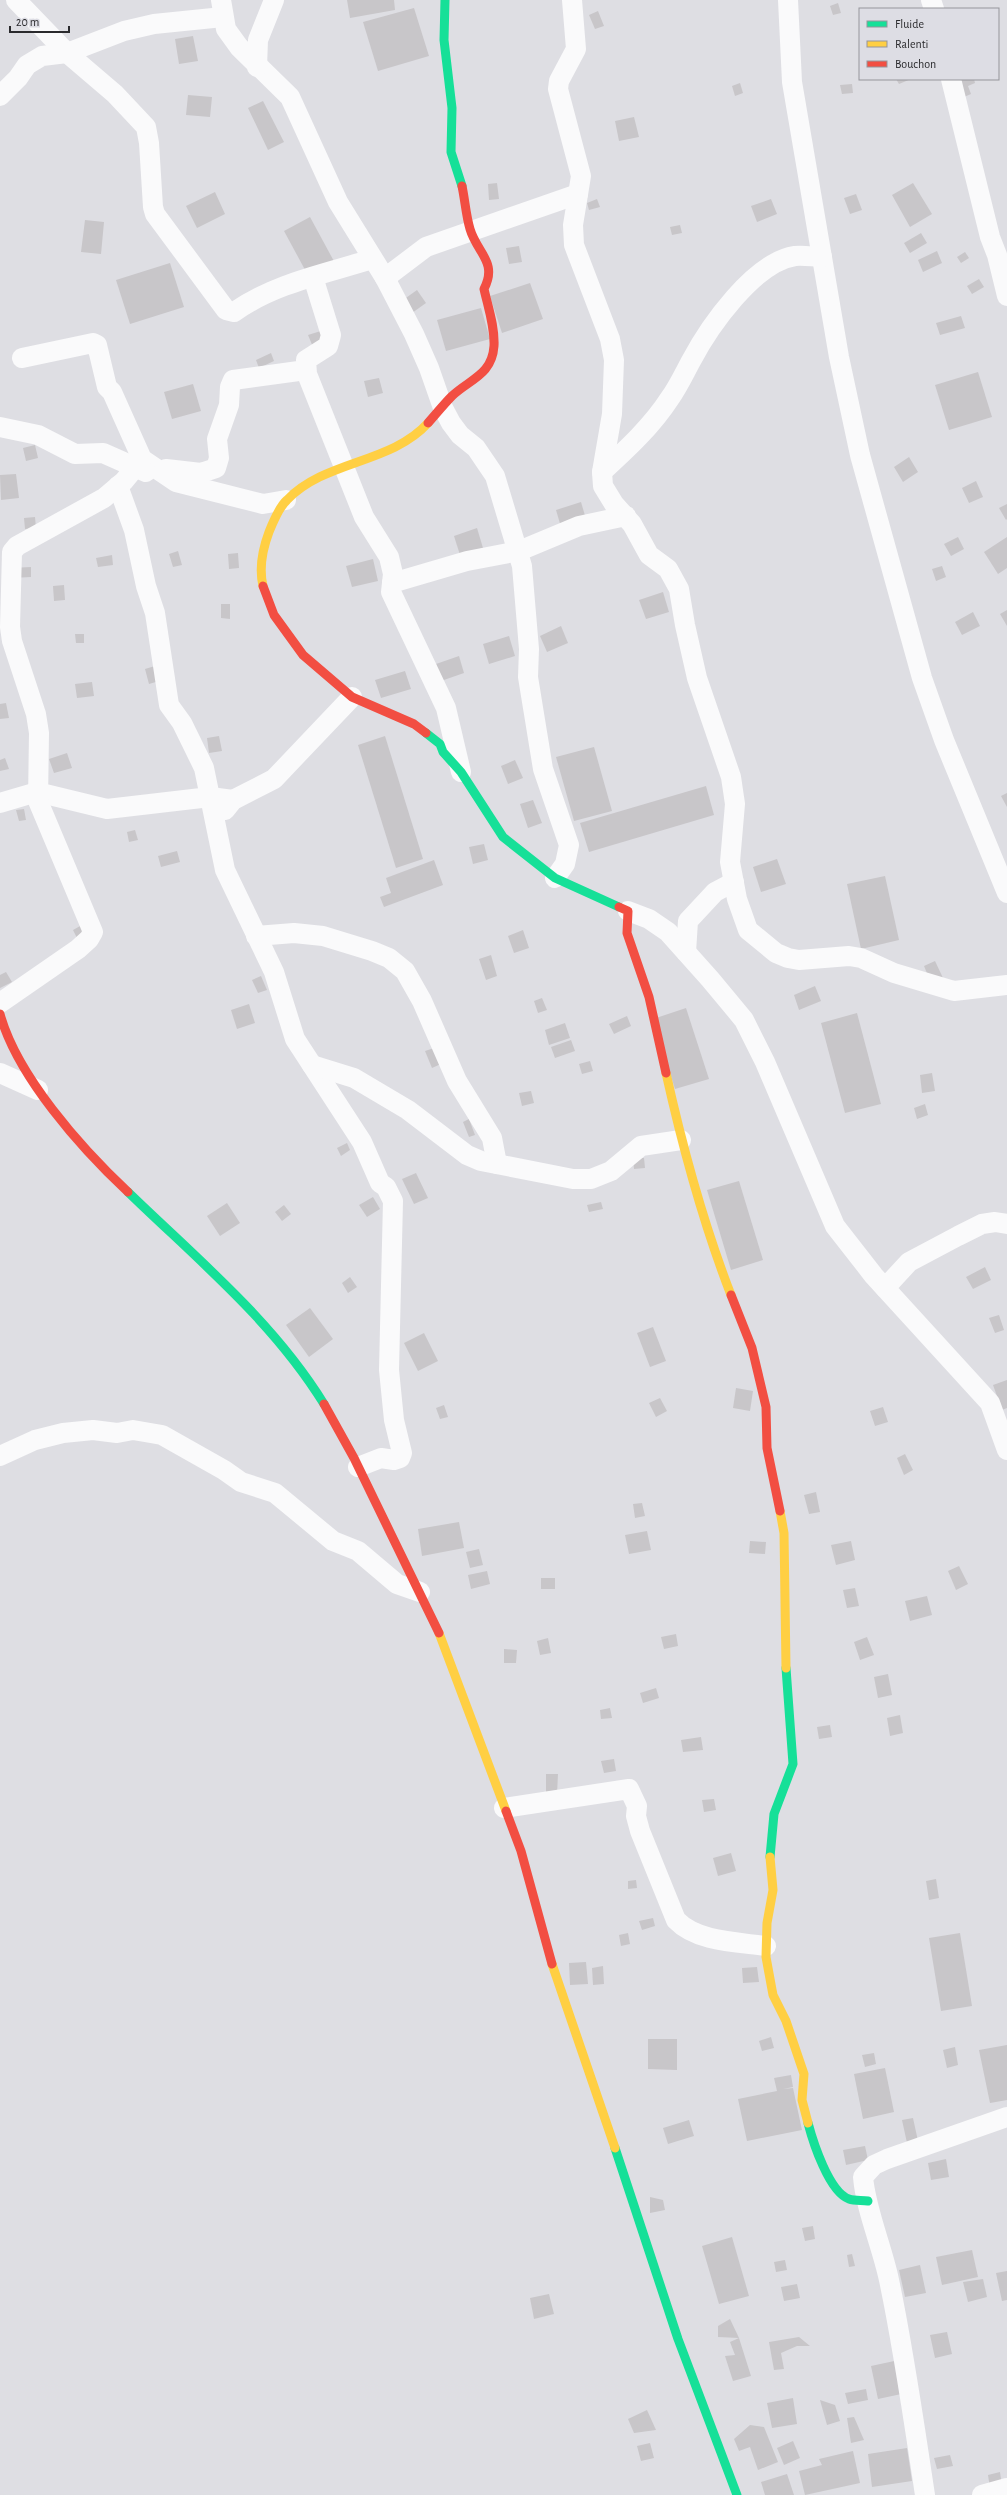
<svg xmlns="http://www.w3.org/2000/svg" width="1007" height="2495" font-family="'Alegreya Sans',sans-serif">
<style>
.building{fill:#c8c6c9}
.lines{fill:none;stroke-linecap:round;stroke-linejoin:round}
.street{stroke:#fafafb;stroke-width:20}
.fast{stroke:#16e098;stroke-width:9}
.slow{stroke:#ffcf43;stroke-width:9}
.jam{stroke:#f24e42;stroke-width:9}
</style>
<rect width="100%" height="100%" fill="#dedee3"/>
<g class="building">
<path d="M347,0H394L395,10L350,18Z"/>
<path d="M838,3L841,13L833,15L830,6Z"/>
<path d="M414,8L429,56L378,71L363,22Z"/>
<path d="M598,11L604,26L595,29L589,15Z"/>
<path d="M193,36L198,61L179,64L175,39Z"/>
<path d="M896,79H911L899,84Z"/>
<path d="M959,79H974L975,83L968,86L971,94L964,97Z"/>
<path d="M740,83L743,93L735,96L732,86Z"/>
<path d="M852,84L853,93L842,94L840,85Z"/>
<path d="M188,95L212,97L210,117L186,115Z"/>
<path d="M263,101L284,142L268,150L248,108Z"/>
<path d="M634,117L639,137L619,141L615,121Z"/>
<path d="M497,183L499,199L489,200L488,184Z"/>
<path d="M913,183L932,214L910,227L892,195Z"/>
<path d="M215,192L225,214L197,228L186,206Z"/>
<path d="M856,194L862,210L850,214L844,198Z"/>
<path d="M597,199L600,207L589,210L587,203Z"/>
<path d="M771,199L777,214L757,222L751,206Z"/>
<path d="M310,217L336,265L310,279L284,231Z"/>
<path d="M85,220L104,222L101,254L81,252Z"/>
<path d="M680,225L682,233L672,235L670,227Z"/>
<path d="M921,233L927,243L910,253L904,243Z"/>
<path d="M519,246L522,262L509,264L506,248Z"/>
<path d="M937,251L942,263L923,272L918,260Z"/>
<path d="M965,252L969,258L961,263L957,257Z"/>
<path d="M170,263L184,307L130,324L116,280Z"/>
<path d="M979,279L984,287L972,294L967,286Z"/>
<path d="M530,283L543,319L502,333L490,296Z"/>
<path d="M417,290L426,303L412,313L403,300Z"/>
<path d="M481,308L490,339L446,351L437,320Z"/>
<path d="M961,316L965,328L940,335L936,323Z"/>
<path d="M324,330L328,342L313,347L308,335Z"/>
<path d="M271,353L274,361L259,368L256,360Z"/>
<path d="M978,372L992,417L949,430L935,385Z"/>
<path d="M379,378L383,393L368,397L364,381Z"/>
<path d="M193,384L201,411L172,419L164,392Z"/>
<path d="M35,445L38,458L26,461L23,448Z"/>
<path d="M909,457L918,472L903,482L894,467Z"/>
<path d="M16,474L19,498L1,500L0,475Z"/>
<path d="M976,481L983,497L969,503L962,488Z"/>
<path d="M581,502L586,519L561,527L556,510Z"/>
<path d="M1007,504V519L1006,520L999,508Z"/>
<path d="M35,517L36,528L25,529L24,518Z"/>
<path d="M477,528L483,548L460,555L454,536Z"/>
<path d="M958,537L964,549L951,556L944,544Z"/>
<path d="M1007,537V568L998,574L984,552Z"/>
<path d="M178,551L182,565L173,567L169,554Z"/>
<path d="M238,553L239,568L229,569L228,554Z"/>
<path d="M112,555L113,565L98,567L96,558Z"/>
<path d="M373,559L378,581L352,587L346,566Z"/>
<path d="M942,566L946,577L936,581L932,569Z"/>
<path d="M31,567V577L12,578L11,568Z"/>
<path d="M64,585L65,600L54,601L53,586Z"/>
<path d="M663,592L669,612L646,619L639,600Z"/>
<path d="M221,604H230V619L221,618Z"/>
<path d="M1007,610V626L1000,614Z"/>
<path d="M973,612L980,626L962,635L955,622Z"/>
<path d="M561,626L568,643L547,652L540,636Z"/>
<path d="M75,634H84V643H76Z"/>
<path d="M509,636L515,656L489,664L483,644Z"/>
<path d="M459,656L464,673L441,681L436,664Z"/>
<path d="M155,666L159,681L149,684L145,669Z"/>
<path d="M405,671L411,689L381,698L375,680Z"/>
<path d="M92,682L94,696L77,698L75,684Z"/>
<path d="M6,703L9,718L0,719V704Z"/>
<path d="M219,736L222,751L209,753L207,738Z"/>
<path d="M385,736L423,859L396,868L358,745Z"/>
<path d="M594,747L612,811L574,821L556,757Z"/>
<path d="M67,753L72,768L54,773L49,759Z"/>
<path d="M5,758L9,769L0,771V760Z"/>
<path d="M515,760L523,778L508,784L501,766Z"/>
<path d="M706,786L714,815L589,852L580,823Z"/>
<path d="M1007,793V807L1001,796Z"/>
<path d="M533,800L542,823L528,828L520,804Z"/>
<path d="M24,809L26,820L19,821L16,810Z"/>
<path d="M135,830L138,840L129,842L127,832Z"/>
<path d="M484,844L488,860L473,864L469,847Z"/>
<path d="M177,851L180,862L161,867L158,856Z"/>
<path d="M777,859L786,884L761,892L753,867Z"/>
<path d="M434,860L443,885L384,907L380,897L391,893L386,878Z"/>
<path d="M885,876L899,940L861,949L847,884Z"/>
<path d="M82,925L88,937L79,942L73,930Z"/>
<path d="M523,930L529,948L514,953L508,936Z"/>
<path d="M491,955L497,976L486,980L479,959Z"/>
<path d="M935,961L943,978L931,983L924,966Z"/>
<path d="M6,972L12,982L0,988V975Z"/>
<path d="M261,976L267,990L258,993L252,980Z"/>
<path d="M815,986L821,1001L799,1010L794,995Z"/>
<path d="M542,998L547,1010L538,1013L534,1001Z"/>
<path d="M249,1004L255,1023L237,1029L231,1010Z"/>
<path d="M686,1008L709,1079L675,1089L653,1019Z"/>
<path d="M857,1013L881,1104L845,1113L821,1023Z"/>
<path d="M627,1016L631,1026L614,1034L609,1024Z"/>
<path d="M565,1023L570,1038L549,1045L545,1030Z"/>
<path d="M571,1040L575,1051L555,1058L551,1047Z"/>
<path d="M437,1047L443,1063L432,1068L425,1051Z"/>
<path d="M590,1061L593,1071L582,1074L579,1064Z"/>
<path d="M932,1073L935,1091L922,1093L920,1075Z"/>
<path d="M531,1091L534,1103L522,1106L519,1093Z"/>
<path d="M925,1104L928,1115L917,1119L914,1108Z"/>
<path d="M469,1119L475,1135L469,1137L463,1122Z"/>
<path d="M347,1143L350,1150L341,1156L337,1148Z"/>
<path d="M633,1158H644L645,1168L634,1169Z"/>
<path d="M416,1173L428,1198L414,1204L402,1179Z"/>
<path d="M739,1181L763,1260L731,1270L707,1190Z"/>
<path d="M373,1197L380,1209L367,1217L359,1205Z"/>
<path d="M601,1202L603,1209L589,1212L587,1205Z"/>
<path d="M227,1203L240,1223L220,1236L207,1216Z"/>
<path d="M284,1205L291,1214L282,1221L275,1212Z"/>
<path d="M985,1267L991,1280L973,1289L966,1277Z"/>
<path d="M350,1277L357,1287L348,1293L342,1283Z"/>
<path d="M310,1308L333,1339L309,1357L286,1325Z"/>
<path d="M999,1315L1004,1330L995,1333L989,1318Z"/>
<path d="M653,1327L666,1361L650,1367L637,1333Z"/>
<path d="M424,1333L438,1361L418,1371L404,1343Z"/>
<path d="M1007,1380V1408L1002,1410L993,1385Z"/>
<path d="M736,1388L753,1391L750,1411L733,1408Z"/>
<path d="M660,1398L667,1411L656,1417L649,1403Z"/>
<path d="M444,1405L448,1417L440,1419L436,1408Z"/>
<path d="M883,1407L888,1422L875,1426L870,1411Z"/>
<path d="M905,1454L913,1470L904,1475L897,1458Z"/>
<path d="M816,1492L820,1512L809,1514L804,1495Z"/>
<path d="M642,1503L645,1516L635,1518L633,1504Z"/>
<path d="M459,1522L464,1548L422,1556L418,1529Z"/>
<path d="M647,1531L651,1550L629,1554L625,1535Z"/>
<path d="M750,1541L766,1542L765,1554L749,1553Z"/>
<path d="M851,1541L855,1560L836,1565L831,1545Z"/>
<path d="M479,1549L483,1565L470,1568L466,1552Z"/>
<path d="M959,1566L968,1584L956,1590L948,1571Z"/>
<path d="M487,1571L490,1584L471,1589L468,1575Z"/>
<rect x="541" y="1578" width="14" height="11"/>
<path d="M855,1588L859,1606L847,1608L843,1590Z"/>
<path d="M927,1596L932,1615L910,1621L905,1601Z"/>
<path d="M676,1634L678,1646L664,1649L661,1637Z"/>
<path d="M867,1637L874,1655L860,1660L854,1642Z"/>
<path d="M548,1638L551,1653L540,1655L537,1641Z"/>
<path d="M504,1649L517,1650L516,1663H504Z"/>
<path d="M888,1674L892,1695L878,1698L874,1677Z"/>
<path d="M656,1688L659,1698L643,1703L640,1693Z"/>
<path d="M610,1708L612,1718L601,1719L600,1710Z"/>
<path d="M900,1715L903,1733L890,1736L887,1718Z"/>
<path d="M830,1725L832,1737L819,1739L817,1727Z"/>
<path d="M701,1737L703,1750L683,1752L681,1740Z"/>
<path d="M614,1759L616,1771L604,1773L601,1761Z"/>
<path d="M546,1774H558L557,1794L546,1793Z"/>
<path d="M714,1799L716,1810L704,1812L702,1800Z"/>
<path d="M731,1853L736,1871L718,1876L713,1858Z"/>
<path d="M936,1879L939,1898L929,1900L926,1881Z"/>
<path d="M636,1880L637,1888L628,1889V1881Z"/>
<path d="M653,1918L655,1926L642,1930L639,1921Z"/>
<path d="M628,1933L630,1944L621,1946L619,1935Z"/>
<path d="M960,1933L972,2006L941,2011L929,1938Z"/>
<path d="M586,1962L588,1984L570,1985L569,1963Z"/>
<path d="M603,1966L604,1984L593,1985L592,1968Z"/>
<path d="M757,1967L759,1982L743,1983L742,1968Z"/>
<path d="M771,2037L774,2048L762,2051L759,2041Z"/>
<path d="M648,2039H677V2070L648,2069Z"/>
<path d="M1007,2045V2100L990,2103L979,2050Z"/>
<path d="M955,2047L958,2065L947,2068L943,2050Z"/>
<path d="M874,2053L876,2064L865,2067L862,2055Z"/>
<path d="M885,2068L894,2112L863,2119L854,2074Z"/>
<path d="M791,2075L793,2087L783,2089L793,2088L802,2130L747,2141L738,2099L777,2091L774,2078Z"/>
<path d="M913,2118L918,2141L907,2143L902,2120Z"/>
<path d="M689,2120L694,2136L668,2144L663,2128Z"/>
<path d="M865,2146L868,2160L846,2165L843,2150Z"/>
<path d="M946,2159L949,2177L931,2180L928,2163Z"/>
<path d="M650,2197L663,2200L665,2210L650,2213Z"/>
<path d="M813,2226L815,2239L805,2241L802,2228Z"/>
<path d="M732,2237L749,2296L719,2304L702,2246Z"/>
<path d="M972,2250L978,2277L942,2285L936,2257Z"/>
<path d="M852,2254L855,2266L849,2267L847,2255Z"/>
<path d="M785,2260L787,2270L776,2272L774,2262Z"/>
<path d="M920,2265L926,2293L905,2297L899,2270Z"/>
<path d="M1007,2271V2300L1002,2301L996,2273Z"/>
<path d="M983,2279L987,2297L968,2302L963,2282Z"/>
<path d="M797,2284L800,2298L784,2301L781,2287Z"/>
<path d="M549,2294L554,2314L534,2319L530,2298Z"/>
<path d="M730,2319L739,2338L718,2337V2326Z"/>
<path d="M947,2332L952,2354L935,2358L930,2335Z"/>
<path d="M799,2337L810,2346H797L781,2353L784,2369L774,2370L769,2342Z"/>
<path d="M739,2338L751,2376L733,2381L725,2356L735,2355L730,2342Z"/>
<path d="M899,2360L906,2393L878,2399L871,2366Z"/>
<path d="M866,2389L868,2400L848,2404L845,2393Z"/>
<path d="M793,2398L797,2424L772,2428L767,2403Z"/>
<path d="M820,2400L835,2405L840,2421L827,2425Z"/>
<path d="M647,2410L656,2430L634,2433L628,2419Z"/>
<path d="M854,2417L864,2440L851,2443L847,2418Z"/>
<path d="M750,2425L764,2427L778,2462L758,2470L750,2447L739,2451L734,2439Z"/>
<path d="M793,2441L800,2458L784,2465L777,2448Z"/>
<path d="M650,2443L654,2458L641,2461L637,2446Z"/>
<path d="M907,2448L912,2481L872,2487L868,2454Z"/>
<path d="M853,2451L860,2483L805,2495L799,2471L822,2465L819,2459Z"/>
<path d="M950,2455L953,2466L937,2469L934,2458Z"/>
<path d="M1000,2472L1002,2486L990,2488L988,2475Z"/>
<path d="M787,2474L794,2495H765L761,2482Z"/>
</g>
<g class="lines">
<g class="street">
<path d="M16,0L67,53L115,94L146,127L149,143L153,207L155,214L226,310L234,312C275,283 325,274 372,259"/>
<path d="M221,0L226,29L239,47L290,97L338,202L385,278L414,334L429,368L443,408L451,423L460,435L476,448L495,476L522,566L529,649L528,677L543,769L569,845L565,864L555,878"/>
<path d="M572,0L576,49L559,81L558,89L581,176L573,225L574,245L610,339L614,360L612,414L602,472L603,486L614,504L632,524L649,555L668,569L679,589L685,625L697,678L731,777L735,804L730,862L737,899L748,930L776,953L788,958L799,960L849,956L861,958L894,973L954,991L1007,985"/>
<path d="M788,0L792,82L839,357L860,455L922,678L944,740L1007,893"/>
<path d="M931,0L934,9"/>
<path d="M257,67L258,40L274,0"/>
<path d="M951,79L990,237L997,255L1007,296"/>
<path d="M0,96L18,78L27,65L42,56L67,53L124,31L154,24L223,17"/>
<path d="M313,277L331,335L328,346L306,360L307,374L364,517L389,557L393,574L391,592L446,708L461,772"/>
<path d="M385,278L426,247L578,194"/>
<path d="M22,358L93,343L97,345L107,387L112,392L142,459L176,482L263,504L286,500"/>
<path d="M0,427L38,435L75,454L103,453L146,472"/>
<path d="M166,469L201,473L216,468L219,458L217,439L229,405L230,387L233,380L306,370"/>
<path d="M602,472C627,449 652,426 670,398C678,387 684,374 691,361C709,327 754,262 795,256C804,255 814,257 822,257"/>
<path d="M118,486L134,530L146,586L155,613L169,705L182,723L204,768L225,870L274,972L295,1039L362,1142L380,1183L386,1187L393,1201L389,1370L394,1420L402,1453L400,1458L394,1460L381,1458L358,1467"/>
<path d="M392,583L467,561L519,551L579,526L626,516"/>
<path d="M0,803L37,792L107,809L210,797L233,800"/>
<path d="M225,810L233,800L274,779L352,697"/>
<path d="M628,911L649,919L668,932L710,979L744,1020L765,1062L835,1226L874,1276L990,1403L1007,1450"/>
<path d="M256,936L294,933L323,936L372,951L389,958L405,971L422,1001L457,1081L492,1138L497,1164"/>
<path d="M686,952L688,921L715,892L734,882"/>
<path d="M0,1003L78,949L89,939L93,932L38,801L39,733L36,714L12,641L10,627L12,552L17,546L104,498L124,481L142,459"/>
<path d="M312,1065L354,1078L408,1110L467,1155L481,1161L573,1179H591L611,1171L641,1146L681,1140"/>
<path d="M0,1073L38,1090"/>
<path d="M885,1288L909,1262L958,1236L982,1224L995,1222L1007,1224"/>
<path d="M0,1456L35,1440L63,1433L93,1430L117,1433L133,1430L162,1435L224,1470L241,1482L275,1493L333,1541L358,1551L397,1584L420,1592"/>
<path d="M504,1808L629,1789L637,1806L636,1816L640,1831L676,1920C697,1942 737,1942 766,1946"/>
<path d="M925,2495C914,2423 904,2351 889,2280C882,2246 866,2211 863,2177L874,2165L887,2159L1007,2117"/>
<path d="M982,2495L1007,2488"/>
</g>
<g class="fast">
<path d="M445,0L444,40L452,108L451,152L462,186"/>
<path d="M426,733L440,744L443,752L461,772L503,837L555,878L619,907"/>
<path d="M128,1192C197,1259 273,1321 324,1404"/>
<path d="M770,1857L774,1814L793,1764L786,1668"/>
<path d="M808,2123C813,2142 829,2192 849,2199C855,2201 862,2200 868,2201"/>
<path d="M615,2148L678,2339L737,2495"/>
</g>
<g class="slow">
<path d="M263,586C259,569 263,548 269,532C273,522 279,507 287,500C325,460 391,464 428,423"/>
<path d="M666,1073C683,1149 703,1223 731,1295"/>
<path d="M780,1511L784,1533L786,1668"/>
<path d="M439,1633L506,1811"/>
<path d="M770,1857L773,1890L767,1923L766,1957L773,1995L786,2021L804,2074L802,2100L808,2123"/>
<path d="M552,1964L615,2148"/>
</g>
<g class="jam">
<path d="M428,423C436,414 444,404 452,396C470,379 492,375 494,346C495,327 488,307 484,289C498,262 477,253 470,229C466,216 465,200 462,186"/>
<path d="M263,586L274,615L303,655L352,697L414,724L426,733"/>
<path d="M619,907L628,911L627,933L649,997L666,1073"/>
<path d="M0,1014C17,1076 81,1148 128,1192"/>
<path d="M731,1295L752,1348L766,1407L767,1448L780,1511"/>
<path d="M324,1404L354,1458L439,1633"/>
<path d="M506,1811L521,1851L552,1964"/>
</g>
</g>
<rect x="859" y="8" width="140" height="72" fill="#dddde4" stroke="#95959b"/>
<rect x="867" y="21" width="20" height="6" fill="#16e098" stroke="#95959b"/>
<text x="895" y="28" font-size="12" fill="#2a2a2d">Fluide</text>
<rect x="867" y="41" width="20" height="6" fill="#ffcf43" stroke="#95959b"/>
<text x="895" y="48" font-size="12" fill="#2a2a2d">Ralenti</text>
<rect x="867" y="61" width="20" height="6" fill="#f24e42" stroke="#95959b"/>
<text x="895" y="68" font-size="12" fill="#2a2a2d">Bouchon</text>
<path d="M10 26v6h59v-6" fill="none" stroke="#2a2a2d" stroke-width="2"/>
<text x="16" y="26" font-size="12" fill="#2a2a2d" stroke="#dddde4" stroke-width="3" paint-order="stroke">20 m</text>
</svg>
